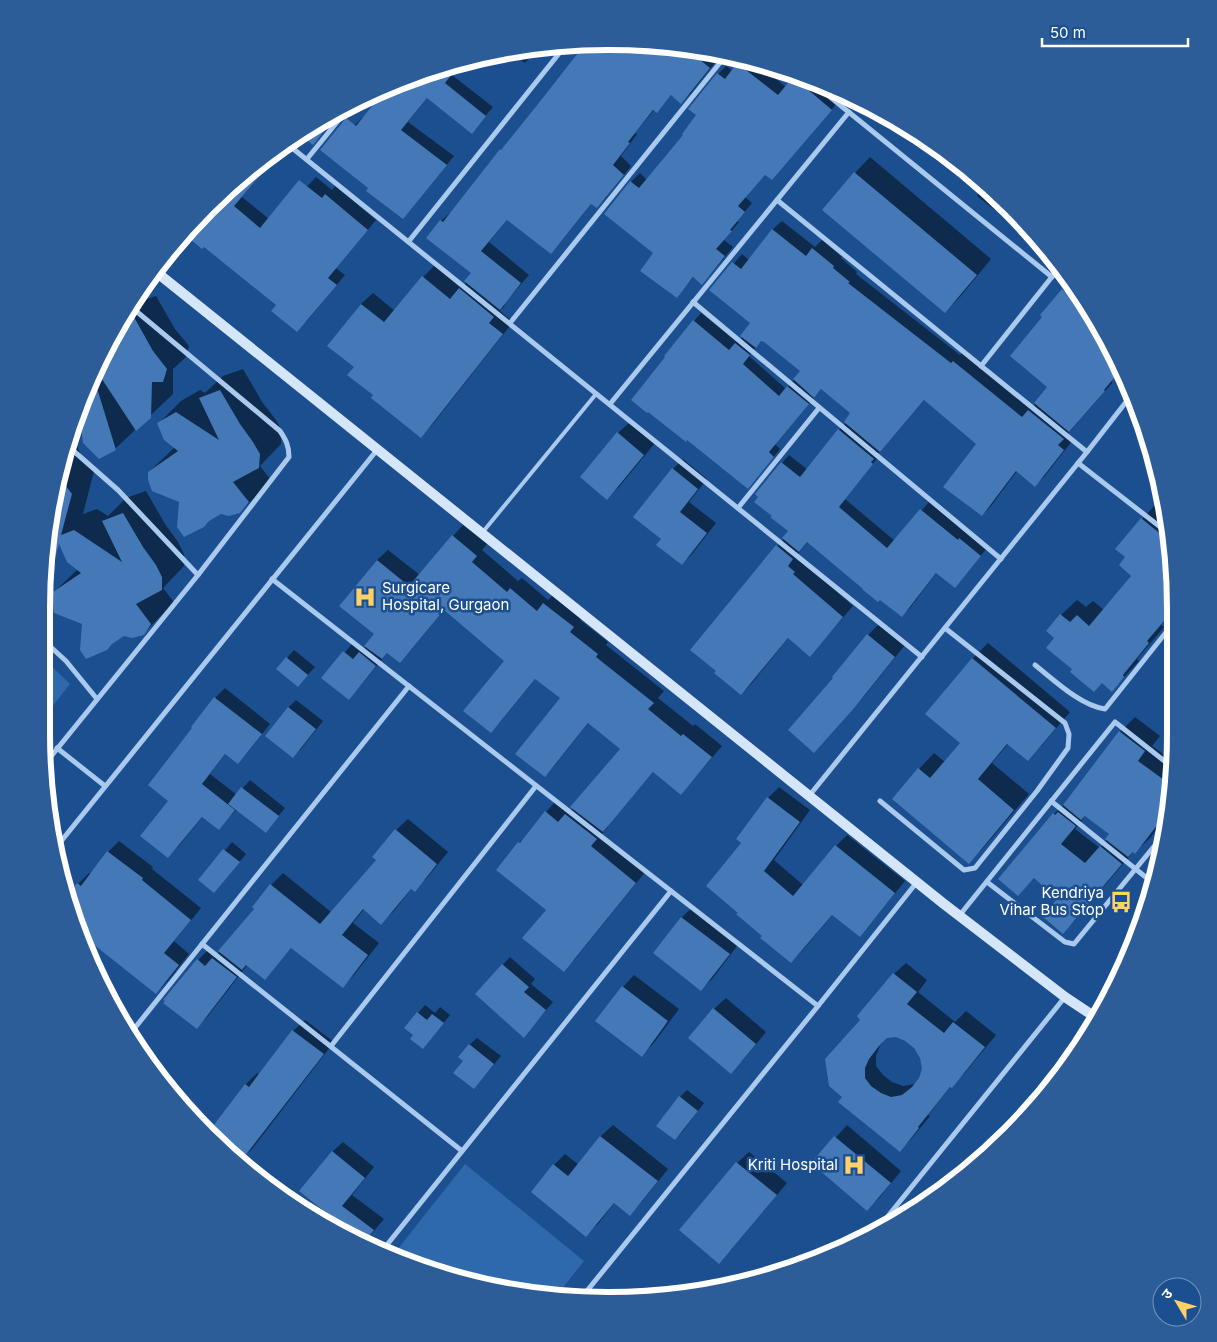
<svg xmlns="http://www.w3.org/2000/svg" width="1217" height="1342" font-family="Inter,'Noto Sans Devanagari',sans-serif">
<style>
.green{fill:#2e69ad}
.shadow{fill:#0007;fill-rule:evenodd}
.building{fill:#4478b7;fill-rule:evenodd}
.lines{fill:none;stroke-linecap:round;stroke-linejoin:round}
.lane{stroke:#a9c9ee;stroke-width:4}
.street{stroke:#a9c9ee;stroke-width:5}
.secondary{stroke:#d6e6fa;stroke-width:10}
.labels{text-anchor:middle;stroke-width:5;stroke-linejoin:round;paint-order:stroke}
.poi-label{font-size:15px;fill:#fff;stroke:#1b4f8f;text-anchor:end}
.rim{fill:none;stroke:#fff;stroke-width:6}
</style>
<rect width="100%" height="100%" fill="#1b4f8f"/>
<g class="green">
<path d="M42,657L70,684L41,721Z"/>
<path d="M465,1164L584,1261L558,1294L462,1281L393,1255Z"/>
</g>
<g class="shadow">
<path d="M608,41L708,51L718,59L690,94L681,102L672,94L657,112L654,110L635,133L637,134L621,156L631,166L605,199L597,207L592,203L559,244L551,253L508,219L489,242L529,275L504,304L505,305L500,311L513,322L432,425L421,436L375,395L355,367L329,346L361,304L373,293L395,311L423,277L435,265L461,287L467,282L472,273L441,221L450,213L451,214L501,150L509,142L591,43Z"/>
<path d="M538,48L525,63L510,51Z"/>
<path d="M743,59L756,63L786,87L796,75L817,82L839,101L780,170L766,174L745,197L752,203L737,221L739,222L724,240L733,247L710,275L702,283L694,277L676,297L655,253L605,214L631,182L640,173L647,180L685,135L698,115L718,74L726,66L733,71Z"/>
<path d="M461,63L452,75L493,107L472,132L428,97L408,122L454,156L440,173L433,181L369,188L330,157L355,125L363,117L364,118L391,85Z"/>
<path d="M890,119L923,137L1003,202L995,210L977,196L980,192L926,146L924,147Z"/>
<path d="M292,138L242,197L269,219L302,192L316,177L332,190L335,186L376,220L336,268L345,275L306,322L278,305L204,245L202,247L186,234L208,207Z"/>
<path d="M870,157L991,259L960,297L945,312L824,210L855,173Z"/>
<path d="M782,221L815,247L822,240L842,257L841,258L857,272L856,274L960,355L963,353L1031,409L1049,387L1044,317L1042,315L1070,281L1080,293L1121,370L1111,381L1113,382L1066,436L1072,441L1044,477L1035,485L1017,471L991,506L982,515L977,443L925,399L878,454L879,456L845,499L895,541L929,502L966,533L967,532L987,548L962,579L937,572L910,608L902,615L808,541L798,554L803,562L853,606L820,644L789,637L752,683L741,694L718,671L692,650L790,531L782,463L789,455L808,470L839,430L846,423L852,413L822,388L775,444L780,449L755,480L694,321L701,313L737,342L743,336L752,323L711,290L742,254L749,260L773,229ZM762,340L802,370L786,389L749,356L756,347Z"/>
<path d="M156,296L175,329L189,346L185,358L173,369V394L115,449L76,419L85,391L127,312L136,303Z"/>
<path d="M243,369L262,402L276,420L282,431L281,444L260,466L270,479L263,489L240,512L181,501L149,472L175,447L158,424L181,401L200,390L205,393L223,376Z"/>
<path d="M630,422L655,443L619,487L607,498L618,433Z"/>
<path d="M71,436L81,454L94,471L83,514L97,509L108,516L126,498L146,491L165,524L178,542L184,554V566L163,588L173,601V603L143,634L84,623L52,594L78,569L58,539L45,551L52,498Z"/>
<path d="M683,459L707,479L689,502L716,523L692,554L682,564L663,539L673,469Z"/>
<path d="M1157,503L1166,511L1176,608L1161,625L1164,627L1137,659L1139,661L1112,690L1102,682L1074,669L1056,638L1048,631L1061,615L1077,600L1086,607L1093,601L1104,610L1133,576L1127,557L1117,549L1142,519Z"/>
<path d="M463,525L487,544L482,550L518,581L522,578L548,600L555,593L584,616L580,620L608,642L606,645L664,691L658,698L693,726L695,724L722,746L691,782L654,771L607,826L608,827L602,834L646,871L575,959L564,970L548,909L519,843L529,834L546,812L557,800L570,811L622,749L589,722L555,765L545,775L561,698L536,678L501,721L491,731L506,661L445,609L410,651L400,661L388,652L356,691L323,678L352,644L361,652L375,634L340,605L377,560L388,550L420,575L453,536Z"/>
<path d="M879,624L905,645L866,694L814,752L835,678L868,635Z"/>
<path d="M988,643L1070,712L1043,744L1028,760L1008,744L992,763L1029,794L984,847L969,862L894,799L919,769L934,753L945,762L961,743L926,714L973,658Z"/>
<path d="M294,650L315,667L298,685L287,658Z"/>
<path d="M225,688L270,724L247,753L238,762L226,753L210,774L237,795L250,780L285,808L266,831L237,809L219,828L203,816L178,847L168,856L170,801L194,728L192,726L215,698Z"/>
<path d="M296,700L323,721L301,749L293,756L267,736L289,707Z"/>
<path d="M1135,717L1160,736L1152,746L1172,760L1170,811L1151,837L1135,852L1134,851L1078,917L1063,932L1059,898L1035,877L1018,894L1054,814L1069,800L1120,732ZM1086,815L1111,834L1100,848L1075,829Z"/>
<path d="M779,787L810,810L774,860L803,885L836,846L847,835L905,881L870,924L860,935L833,914L802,951L791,962L764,936L743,842L738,838L768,798Z"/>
<path d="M408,819L448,852L426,879L414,890L412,888L393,912L381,923L364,909L353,923L379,943L354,975L343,986L292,947L265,978L248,964L208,1016L197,1027L198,960L209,949L217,955L220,951L255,909L253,907L271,885L283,873L331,912L377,859L396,830Z"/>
<path d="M119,841L153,867L152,869L201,908L174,941L189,954L167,982L156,993L87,937L85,940L69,895L78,884L89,873L91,874L108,852Z"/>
<path d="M232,842L246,854L214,892L200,880Z"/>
<path d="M694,906L740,942L713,978L701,989L655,953L682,917Z"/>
<path d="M510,957L535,979L531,984L553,1002L524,1036L476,994Z"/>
<path d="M906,963L927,980L918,992L955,1022L966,1011L996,1035L963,1075L951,1086L928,1115L930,1116L911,1139L900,1150L844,1096L861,1019L858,1016L894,974ZM897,1036L915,1047L921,1057L923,1069L920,1079L915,1084L903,1086L892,1082L883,1075L876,1066V1056L880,1046L887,1037Z"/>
<path d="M634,975L679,1009L653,1044L642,1055L623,987Z"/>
<path d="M726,998L766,1032L742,1061L690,1038L714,1009Z"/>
<path d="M425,1005L435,1013L440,1007L450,1015L430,1040L415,1035L406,1027Z"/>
<path d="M305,1020L334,1042L252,1149L240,1160L210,1131L246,1084L257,1073L260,1075L293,1031Z"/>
<path d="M477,1038L501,1056L474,1088L465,1061L469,1045Z"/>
<path d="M687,1090L704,1103L683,1131L675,1139L680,1097Z"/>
<path d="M613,1125L668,1169L641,1203L630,1214L615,1202L598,1224L586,1235L554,1165L565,1154L579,1165L601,1136Z"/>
<path d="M847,1125L901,1171L879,1198L867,1209L813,1163Z"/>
<path d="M343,1142L374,1167L352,1195L384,1219L363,1244L337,1230L341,1224L332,1152Z"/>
<path d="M749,1152L787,1183L730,1251L681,1230L737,1163Z"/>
</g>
<g class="building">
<path d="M608,41L687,49L710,68L681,104L671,95L657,113L653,110L628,142L630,143L613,165L624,175L597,208L591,204L551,254L507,220L481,251L521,283L500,310L464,281L471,273L426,238L440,220L443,222L500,149L501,150L538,104L585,44Z"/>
<path d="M737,63L778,95L793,77L832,110L772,180L765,175L738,206L745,212L730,230L732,231L716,249L725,256L702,285L693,277L677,298L640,271L653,253L604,214L630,181L639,188L683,135L682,134L696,115L688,109L717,73L725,79Z"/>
<path d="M460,64L445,83L486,116L472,134L427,98L401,130L447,165L403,219L366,191L368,188L320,150L346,118L356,126L388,86Z"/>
<path d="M339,112L313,145L299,134L332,116Z"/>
<path d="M258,166L264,171L234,206L260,228L299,180L322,198L325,194L368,230L328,278L337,285L297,332L271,311L276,305L204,247L202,249L185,235L208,207Z"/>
<path d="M854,172L977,275L945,313L822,210Z"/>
<path d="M772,229L806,256L812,248L834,266L833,268L850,282L848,283L951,363L953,361L1022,417L1028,410L1064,439L1058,445L1064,450L1035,487L1016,471L982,516L943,487L976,444L924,400L880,452L844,422L850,413L821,389L814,398L793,379L800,371L764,342L761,341L756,348L740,336L750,323L709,290L732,262L741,269Z"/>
<path d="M422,276L450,299L459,288L494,317L489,323L503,334L421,438L371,398L373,395L347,375L354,367L327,346L361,304L384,322Z"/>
<path d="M1062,289L1090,311L1119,366L1116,369L1119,372L1104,390L1105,391L1069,432L1034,403L1047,387L1010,356L1042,317L1040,315Z"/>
<path d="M134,317L153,351L167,369L163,382H152L151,418L136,431L96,370L122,322Z"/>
<path d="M693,320L729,350L735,343L750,355L743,364L779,396L787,386L809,404L769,452L774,457L748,489L687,440L686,442L648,412L647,413L631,400L665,357L664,356Z"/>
<path d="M93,375L116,450L99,459L83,443L81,426L76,421L85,391Z"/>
<path d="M220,390L240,424L253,442L260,454L259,468L233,482L249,502L240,513L229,516L221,514L209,521L204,527L184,537L177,527L179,502L152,491L148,480V472L178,451L164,440L157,423L176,412L219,440L199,398Z"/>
<path d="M838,429L874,459L871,462L873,464L839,507L887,548L920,509L958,540L959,538L981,556L955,588L936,573L902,617L880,600L878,602L863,590V589L807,542L799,552L782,538L788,531L770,517L772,516L754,502L758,497L755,494L781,462L800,477Z"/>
<path d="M617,432L644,455L607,500L580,477Z"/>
<path d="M672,468L698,489L680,512L707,533L682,565L656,545L661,539L633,517Z"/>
<path d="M59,477L72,494L61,535L74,530L122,562L102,521L123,513L143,547L156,565L162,577V590L136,604L151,624L144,635L132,638L124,636L112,644L107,650L86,659L80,650L82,624L54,613L51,603L50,594L81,573L67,562L59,544L53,566L44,564L52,498Z"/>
<path d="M1141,518L1169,541L1176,607L1147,641L1149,643L1123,675L1124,677L1112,692L1102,683L1094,692L1070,672L1072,669L1046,648L1054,638L1046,631L1060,614L1070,622L1077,615L1089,626L1131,576L1119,565L1125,557L1115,549Z"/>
<path d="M452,535L477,556L472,562L507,592L510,588L537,611L543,603L574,627L570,632L598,654L596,657L654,703L648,709L681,736L683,734L712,757L681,795L653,772L603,832L570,807L620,749L588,723L545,777L515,754L560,698L535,679L491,733L463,711L504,661L444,610L400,663L387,653L382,659L364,646L374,634L339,606L377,560L409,586Z"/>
<path d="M776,545L793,559L788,566L795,572L793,574L843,617L810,657L788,638L741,695L714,673L716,671L690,650Z"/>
<path d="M867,634L895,657L855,707L814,753L788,730L833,678L832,677Z"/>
<path d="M343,651L353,659L359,652L376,666L349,700L321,678Z"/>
<path d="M286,657L308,675L298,687L276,669Z"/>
<path d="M972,658L1056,728L1028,761L1007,744L978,779L1014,810L969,864L892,799L918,768L930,778L960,743L925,714Z"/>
<path d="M214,697L262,734L238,764L225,754L202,784L235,810L219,830L202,817L168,858L140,836L168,801L148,785L192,728L191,727Z"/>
<path d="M288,707L316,729L293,758L265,736Z"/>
<path d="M1119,731L1145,751L1138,761L1171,785V807L1135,854L1133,852L1128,857L1105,839L1109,834L1085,816L1081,820L1063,805Z"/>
<path d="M241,787L279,816L266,833L228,804Z"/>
<path d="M767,797L800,822L764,871L793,896L835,845L895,893L860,937L832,915L791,963L760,938L762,936L736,914L738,913L706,886L741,843L736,839Z"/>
<path d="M545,811L558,822L565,814L597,839L591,846L636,883L564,972L522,938L546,910L496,870L518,842L520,843Z"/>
<path d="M1058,812L1076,826L1061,844L1085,863L1100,846L1122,864L1063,934L1042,916L1057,899L1034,878L1018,896L998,879L1053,813L1055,815Z"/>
<path d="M395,829L437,864L415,892L411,889L381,925L363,909L342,935L368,955L343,988L291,948L265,980L246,965L242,970L218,951L254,909L252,907L270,884L320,924L376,860L372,857Z"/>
<path d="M223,849L240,862L214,893L198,880Z"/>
<path d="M107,851L143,878L142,880L191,920L164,953L179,965L156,994L83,936L69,894L77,883L81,886Z"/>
<path d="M681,917L730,954L701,991L653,953Z"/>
<path d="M212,958L237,977L197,1029L163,1003L165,1001L163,1000L197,959L205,966Z"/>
<path d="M502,964L529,987L524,992L546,1010L524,1038L475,994Z"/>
<path d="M893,973L917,992L907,1004L944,1033L953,1022L985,1047L952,1088L950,1087L918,1127L919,1128L900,1152L838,1102L842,1097L829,1086L825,1059L860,1020L857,1016ZM896,1037L905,1041L914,1048L920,1058L922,1069L919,1078L912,1087L902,1095L891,1097L881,1093L871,1086L865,1078V1068L869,1059L879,1046L887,1038Z"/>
<path d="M622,986L668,1021L642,1057L595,1021Z"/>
<path d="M713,1008L756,1044L731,1074L688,1038Z"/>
<path d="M417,1012L427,1020L432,1014L444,1023L423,1049L410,1039L413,1035L404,1028Z"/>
<path d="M292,1030L324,1054L241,1161L210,1130L245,1084L249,1087Z"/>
<path d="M469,1044L494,1064L474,1089L453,1073L463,1061L458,1057Z"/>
<path d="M679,1096L698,1111L675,1140L656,1126Z"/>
<path d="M600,1136L658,1181L630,1216L614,1203L586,1237L531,1192L553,1164L568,1176Z"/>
<path d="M834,1136L891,1183L867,1211L811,1163Z"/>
<path d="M332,1151L365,1178L342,1206L374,1230L363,1244L357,1242L336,1229L340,1224L299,1191Z"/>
<path d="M736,1162L777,1195L719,1264L679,1230Z"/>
</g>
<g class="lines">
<path class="lane" d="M482,533L596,394"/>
<g class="street">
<path d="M808,79L1052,277"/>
<path d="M286,143L922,657"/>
<path d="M307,159L350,106"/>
<path d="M777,200L1087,452"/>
<path d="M409,241L565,46"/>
<path d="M693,302L1001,559"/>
<path d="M510,323L727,54"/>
<path d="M981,366L1059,268"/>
<path d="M610,404L849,112"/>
<path d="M68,446L118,490L198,575"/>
<path d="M1078,463L1168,533"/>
<path d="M738,508L819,408"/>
<path d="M272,579L818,1006"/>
<path d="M42,639L66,661L97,699"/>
<path d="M1035,665C1054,680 1081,706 1105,709L1175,621"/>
<path d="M57,748L105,786"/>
<path d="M44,765L198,575L289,457C289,446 286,440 280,431L130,306"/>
<path d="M809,796L1087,452L1133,393"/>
<path d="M880,801L964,870L975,868L1037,791L1068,748L1069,734L1065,723L945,628"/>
<path d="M1051,801L1153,883"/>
<path d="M54,850L377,450"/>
<path d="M987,882L1065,942L1074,944L1165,833"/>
<path d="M959,916L1115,722L1172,767"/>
<path d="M202,944L462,1151"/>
<path d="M130,1034L409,686"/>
<path d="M331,1046L536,786"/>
<path d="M880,1226L1065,997"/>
<path d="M382,1251L671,891"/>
<path d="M582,1297L818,1006L917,882"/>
</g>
<path class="secondary" d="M155,271L944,904L1065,997L1098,1019"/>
</g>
<defs>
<g id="hospital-bare" transform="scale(1.725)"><path d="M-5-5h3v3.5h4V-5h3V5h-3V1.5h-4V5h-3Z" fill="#ffd166" stroke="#1b4f8f" stroke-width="2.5" paint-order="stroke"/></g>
<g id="bus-bare" transform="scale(1.725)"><path d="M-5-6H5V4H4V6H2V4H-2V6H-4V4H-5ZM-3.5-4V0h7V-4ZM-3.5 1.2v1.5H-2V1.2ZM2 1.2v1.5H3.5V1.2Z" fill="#ffd166" stroke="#1b4f8f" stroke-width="2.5" paint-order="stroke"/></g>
</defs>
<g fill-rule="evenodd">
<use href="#hospital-bare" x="365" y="597"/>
<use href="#bus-bare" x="1121" y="902"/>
<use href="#hospital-bare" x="854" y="1165"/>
</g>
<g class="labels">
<g class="poi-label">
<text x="382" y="593" text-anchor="start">Surgicare<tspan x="382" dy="17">Hospital, Gurgaon</tspan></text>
<text x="1104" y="898">Kendriya<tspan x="1104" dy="17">Vihar Bus Stop</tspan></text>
<text x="838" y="1170">Kriti Hospital</text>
</g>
</g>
<path d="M0 0H1217V1342H0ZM608 50H609A558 558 0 0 1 1167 608V734A558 558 0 0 1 609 1292H608A558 558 0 0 1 50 734V608A558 558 0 0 1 608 50Z" fill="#2d5d98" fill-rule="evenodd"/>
<path class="rim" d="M608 50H609A558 558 0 0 1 1167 608V734A558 558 0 0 1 609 1292H608A558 558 0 0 1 50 734V608A558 558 0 0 1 608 50Z"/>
<g transform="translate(1177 1302) rotate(308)"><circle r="24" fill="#1b4f8f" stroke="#7695bc"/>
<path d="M0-4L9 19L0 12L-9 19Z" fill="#ffd166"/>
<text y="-8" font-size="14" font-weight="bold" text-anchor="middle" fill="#ffffff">उ</text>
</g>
<path d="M1042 38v8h146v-8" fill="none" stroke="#ffffff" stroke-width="2.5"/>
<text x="1050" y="38" font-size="15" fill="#ffffff" stroke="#1b4f8f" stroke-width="4" paint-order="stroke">50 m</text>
</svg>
